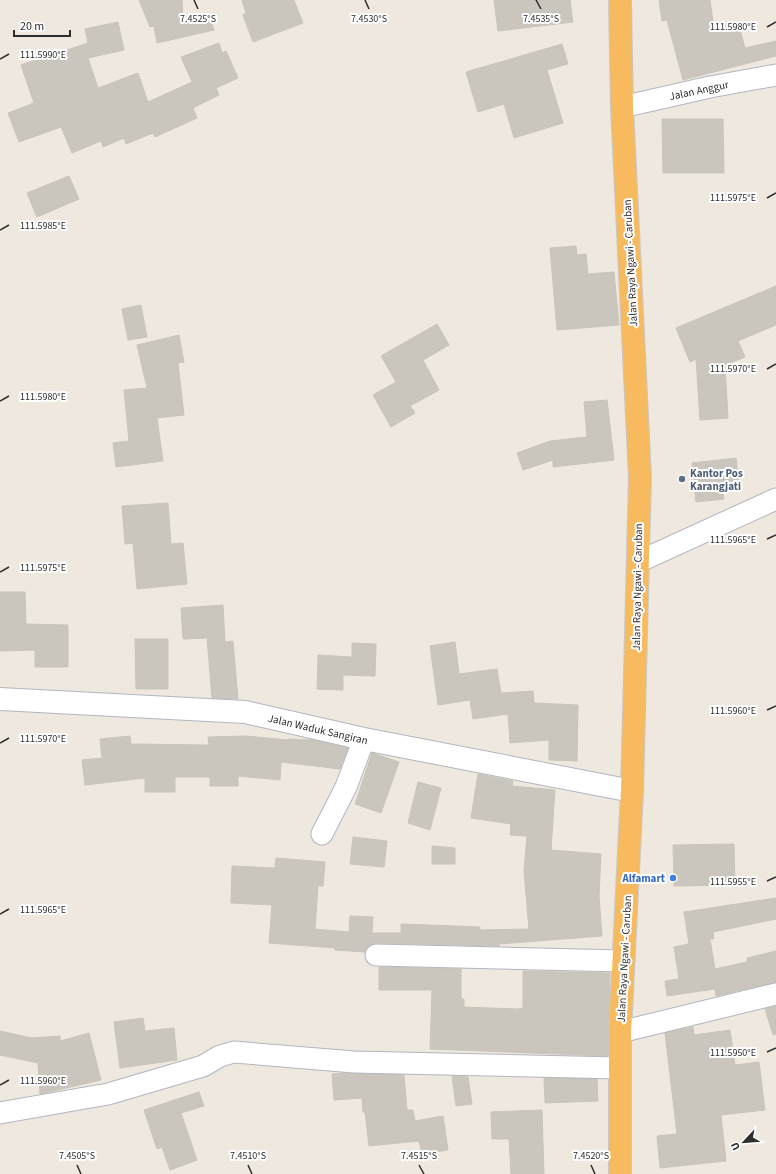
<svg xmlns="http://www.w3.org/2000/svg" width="776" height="1174" font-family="'Source Sans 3',sans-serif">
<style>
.building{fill:#cac6bd;stroke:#cac4b8}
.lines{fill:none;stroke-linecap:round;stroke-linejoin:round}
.minor-casing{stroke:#b3b5c0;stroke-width:23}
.tertiary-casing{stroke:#b3b5c0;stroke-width:24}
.trunk-casing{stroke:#c8c8c8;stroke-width:24}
.minor{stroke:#fff;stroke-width:21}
.tertiary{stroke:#fff;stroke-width:22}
.trunk{stroke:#f8ba5e;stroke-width:22}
.ticks{fill:none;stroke:#2d2d2d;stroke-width:1.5}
.service-dot{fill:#5c6f8a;stroke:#fff;stroke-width:1.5}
.shop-dot{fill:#3f7fe0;stroke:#fff;stroke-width:1.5}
.labels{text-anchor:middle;stroke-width:4;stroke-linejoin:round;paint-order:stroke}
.street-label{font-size:11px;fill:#2d2d2d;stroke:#fff}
.service-label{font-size:11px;font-weight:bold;fill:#4e5e75;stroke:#fff;text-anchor:start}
.shop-label{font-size:11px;font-weight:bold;fill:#366cbe;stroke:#fff;text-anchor:end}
.ticks-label{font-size:10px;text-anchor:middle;fill:#2d2d2d;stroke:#fff;stroke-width:4;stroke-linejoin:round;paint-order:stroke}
</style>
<rect width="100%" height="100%" fill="#eee8df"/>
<g class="building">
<path d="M139,0H182L183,23L208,14L214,30L157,43L154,26L150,27Z"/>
<path d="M242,0H294L303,23L253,42L243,15L246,13Z"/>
<path d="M494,0H570L573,22L498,31Z"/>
<path d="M659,0H710L714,29L738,22L745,48L776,41V56L683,80L667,20L662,21Z"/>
<path d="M118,22L124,50L88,58L98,88L138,73L148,102L192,82L181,57L219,43L222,53L226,51L238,78L216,88L219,95L193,108L197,118L155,137L153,133L126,144L124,138L103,147L101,141L72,153L61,127L19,142L8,113L34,103L21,65L88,43L85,29Z"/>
<path d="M562,44L568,64L547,70L563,123L514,138L504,104L478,112L466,72Z"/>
<path d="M662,119H723L724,173H663Z"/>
<path d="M69,176L79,199L37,217L27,193Z"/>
<path d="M576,246L577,255L586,254L588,274L614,272L619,325L557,330L550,248Z"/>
<path d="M776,286V325L738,341L745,357L725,365L728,418L700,420L696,359L690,362L676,328Z"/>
<path d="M141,305L147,337L128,340L122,309Z"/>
<path d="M437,324L449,345L423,360L439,390L410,406L415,413L391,427L373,395L396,382L381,356Z"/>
<path d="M179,335L184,362L178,363L184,415L157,418L163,461L116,467L113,443L129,441L124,390L147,388L137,345Z"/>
<path d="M607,400L614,460L553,467V460L523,470L517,453L550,441L587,437L584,402Z"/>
<path d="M736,458L739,485L722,487L724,499L696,502L692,463Z"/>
<path d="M168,503L171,544L183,543L187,584L137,589L133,543L125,544L122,506Z"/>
<path d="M0,592H25L26,624L68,625V667H35V650L0,651Z"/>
<path d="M223,605L225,642L233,641L238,699L212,698L207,638L183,639L181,608Z"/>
<path d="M135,639H168V689H136Z"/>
<path d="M455,642L459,674L497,669L501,693L533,691L534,703L578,705L577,761L549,760V740L510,743L508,714L473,719L470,700L438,705L430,646Z"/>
<path d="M352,643L376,644L375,676L343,675V690L317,689L318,655L352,657Z"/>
<path d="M130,736L131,744L209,745L208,737L246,736L288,740V739L313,740L348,748L340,769L281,762L280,780L238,776V786H210V777H175V792H145V778L85,785L82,760L102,758L100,739Z"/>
<path d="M372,753L399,762L381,813L355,804Z"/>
<path d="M478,774L513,781L512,786L555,790L551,850L601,854L599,896L602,936L499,944V946L376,943L370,945L365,952L335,950V948L269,943L272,905L231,903L232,866L275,868L276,858L325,862L323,886H318L315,929L349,932L350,916L373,917L372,933H401V924L480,927V930L529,929L524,871L527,836L510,835L511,824L471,818Z"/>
<path d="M418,782L441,788L430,830L408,823Z"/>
<path d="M353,837L387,841L384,867L350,864Z"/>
<path d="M734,844L735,885L674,886L673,845Z"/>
<path d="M432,846L455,848V864H432Z"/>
<path d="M776,898V919L713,932L714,939H710L715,969L747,962V958L776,951V982L716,996L715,989L667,996L665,981L679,979L674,947L689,944L684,912Z"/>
<path d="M379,967L461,969V999H464V1007L517,1009L523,1008V971L610,973L608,1056L430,1049L432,990H379Z"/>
<path d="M776,1006V1034L773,1035L765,1009Z"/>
<path d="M143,1018L145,1031L174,1028L177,1060L120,1068L114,1022Z"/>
<path d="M693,1027L694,1035L730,1030L735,1065L759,1062L765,1110L721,1115L726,1161L660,1168L657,1136L677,1134L665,1033Z"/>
<path d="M0,1031L32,1038L60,1036V1041L89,1033L101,1080L40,1094L38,1063L0,1055Z"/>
<path d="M343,1073L404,1075L407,1110H413L415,1121L443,1116L448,1150L422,1154L419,1141L369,1146L365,1112H363L362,1098L334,1100L332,1074Z"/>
<path d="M452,1076L468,1077L472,1104L456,1106Z"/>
<path d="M544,1078L597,1079L598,1101L545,1103Z"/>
<path d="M199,1092L204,1106L181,1113L197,1160L170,1170L162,1147L157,1149L144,1110Z"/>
<path d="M542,1110L544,1174H511L509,1139H492L491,1112Z"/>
</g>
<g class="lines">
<g class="minor-casing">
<g id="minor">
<path d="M622,107L710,87L776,75"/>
<path d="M638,562L776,499"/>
<path d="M322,834L346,787L364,739"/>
<path d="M376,955L623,961"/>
<path d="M620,1032L776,994"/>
<path d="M0,1113L108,1094L203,1066L220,1056L234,1052L354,1062L619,1068"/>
</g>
</g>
<g class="tertiary-casing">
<path id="tertiary" d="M0,699L245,712L364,739L632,791"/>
</g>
<g class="trunk-casing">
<path id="trunk" d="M620,1174V1032L632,791L640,478L622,107L620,0"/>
</g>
<use href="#minor" class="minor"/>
<use href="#tertiary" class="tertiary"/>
<use href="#trunk" class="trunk"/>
</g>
<path class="ticks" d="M194,0L198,9M365,0L369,9M536,0L541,9M767,27L776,22M0,59L9,54M767,198L776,193M0,230L9,225M767,369L776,364M0,401L9,396M767,539L776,535M0,572L9,567M767,710L776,706M0,743L9,738M767,881L776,877M0,914L9,909M767,1052L776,1048M0,1085L9,1080M77,1165L81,1174M248,1165L252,1174M419,1165L424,1174M591,1165L595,1174"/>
<circle class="service-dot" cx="682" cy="479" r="4"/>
<circle class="shop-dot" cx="673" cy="878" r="4"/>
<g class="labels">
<g class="street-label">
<text transform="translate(699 90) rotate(-12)" y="4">Jalan Anggur</text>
<text transform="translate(630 263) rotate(-93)" y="4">Jalan Raya Ngawi - Caruban</text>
<text transform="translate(637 587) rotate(-89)" y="4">Jalan Raya Ngawi - Caruban</text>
<text transform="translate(318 729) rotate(13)" y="4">Jalan Waduk Sangiran</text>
<text transform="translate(624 959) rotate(-87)" y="4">Jalan Raya Ngawi - Caruban</text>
</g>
<g class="service-label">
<text x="690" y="477">Kantor Pos<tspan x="690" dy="13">Karangjati</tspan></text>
</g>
<g class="shop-label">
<text x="665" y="882">Alfamart</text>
</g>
</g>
<g class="ticks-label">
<text x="369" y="22">7.4530°S</text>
<text x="541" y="22">7.4535°S</text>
<text x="198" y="22">7.4525°S</text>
<text x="733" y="30">111.5980°E</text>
<text x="43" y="58">111.5990°E</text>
<text x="733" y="201">111.5975°E</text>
<text x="43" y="229">111.5985°E</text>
<text x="733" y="372">111.5970°E</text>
<text x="43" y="400">111.5980°E</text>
<text x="733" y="543">111.5965°E</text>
<text x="43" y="571">111.5975°E</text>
<text x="733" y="714">111.5960°E</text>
<text x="43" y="742">111.5970°E</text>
<text x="733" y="885">111.5955°E</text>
<text x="43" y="913">111.5965°E</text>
<text x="733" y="1056">111.5950°E</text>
<text x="43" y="1084">111.5960°E</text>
<text x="77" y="1159">7.4505°S</text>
<text x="248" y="1159">7.4510°S</text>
<text x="419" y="1159">7.4515°S</text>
<text x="591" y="1159">7.4520°S</text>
</g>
<g transform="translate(744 1142) rotate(244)" stroke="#ffffff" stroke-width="3" paint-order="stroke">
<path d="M0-3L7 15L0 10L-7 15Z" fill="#2d2d2d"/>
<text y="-6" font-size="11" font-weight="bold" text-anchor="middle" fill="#2d2d2d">U</text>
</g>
<path d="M14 30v6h56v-6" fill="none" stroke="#2d2d2d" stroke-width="2"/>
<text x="20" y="30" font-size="12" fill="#2d2d2d" stroke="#ffffff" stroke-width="3" paint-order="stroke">20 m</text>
</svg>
